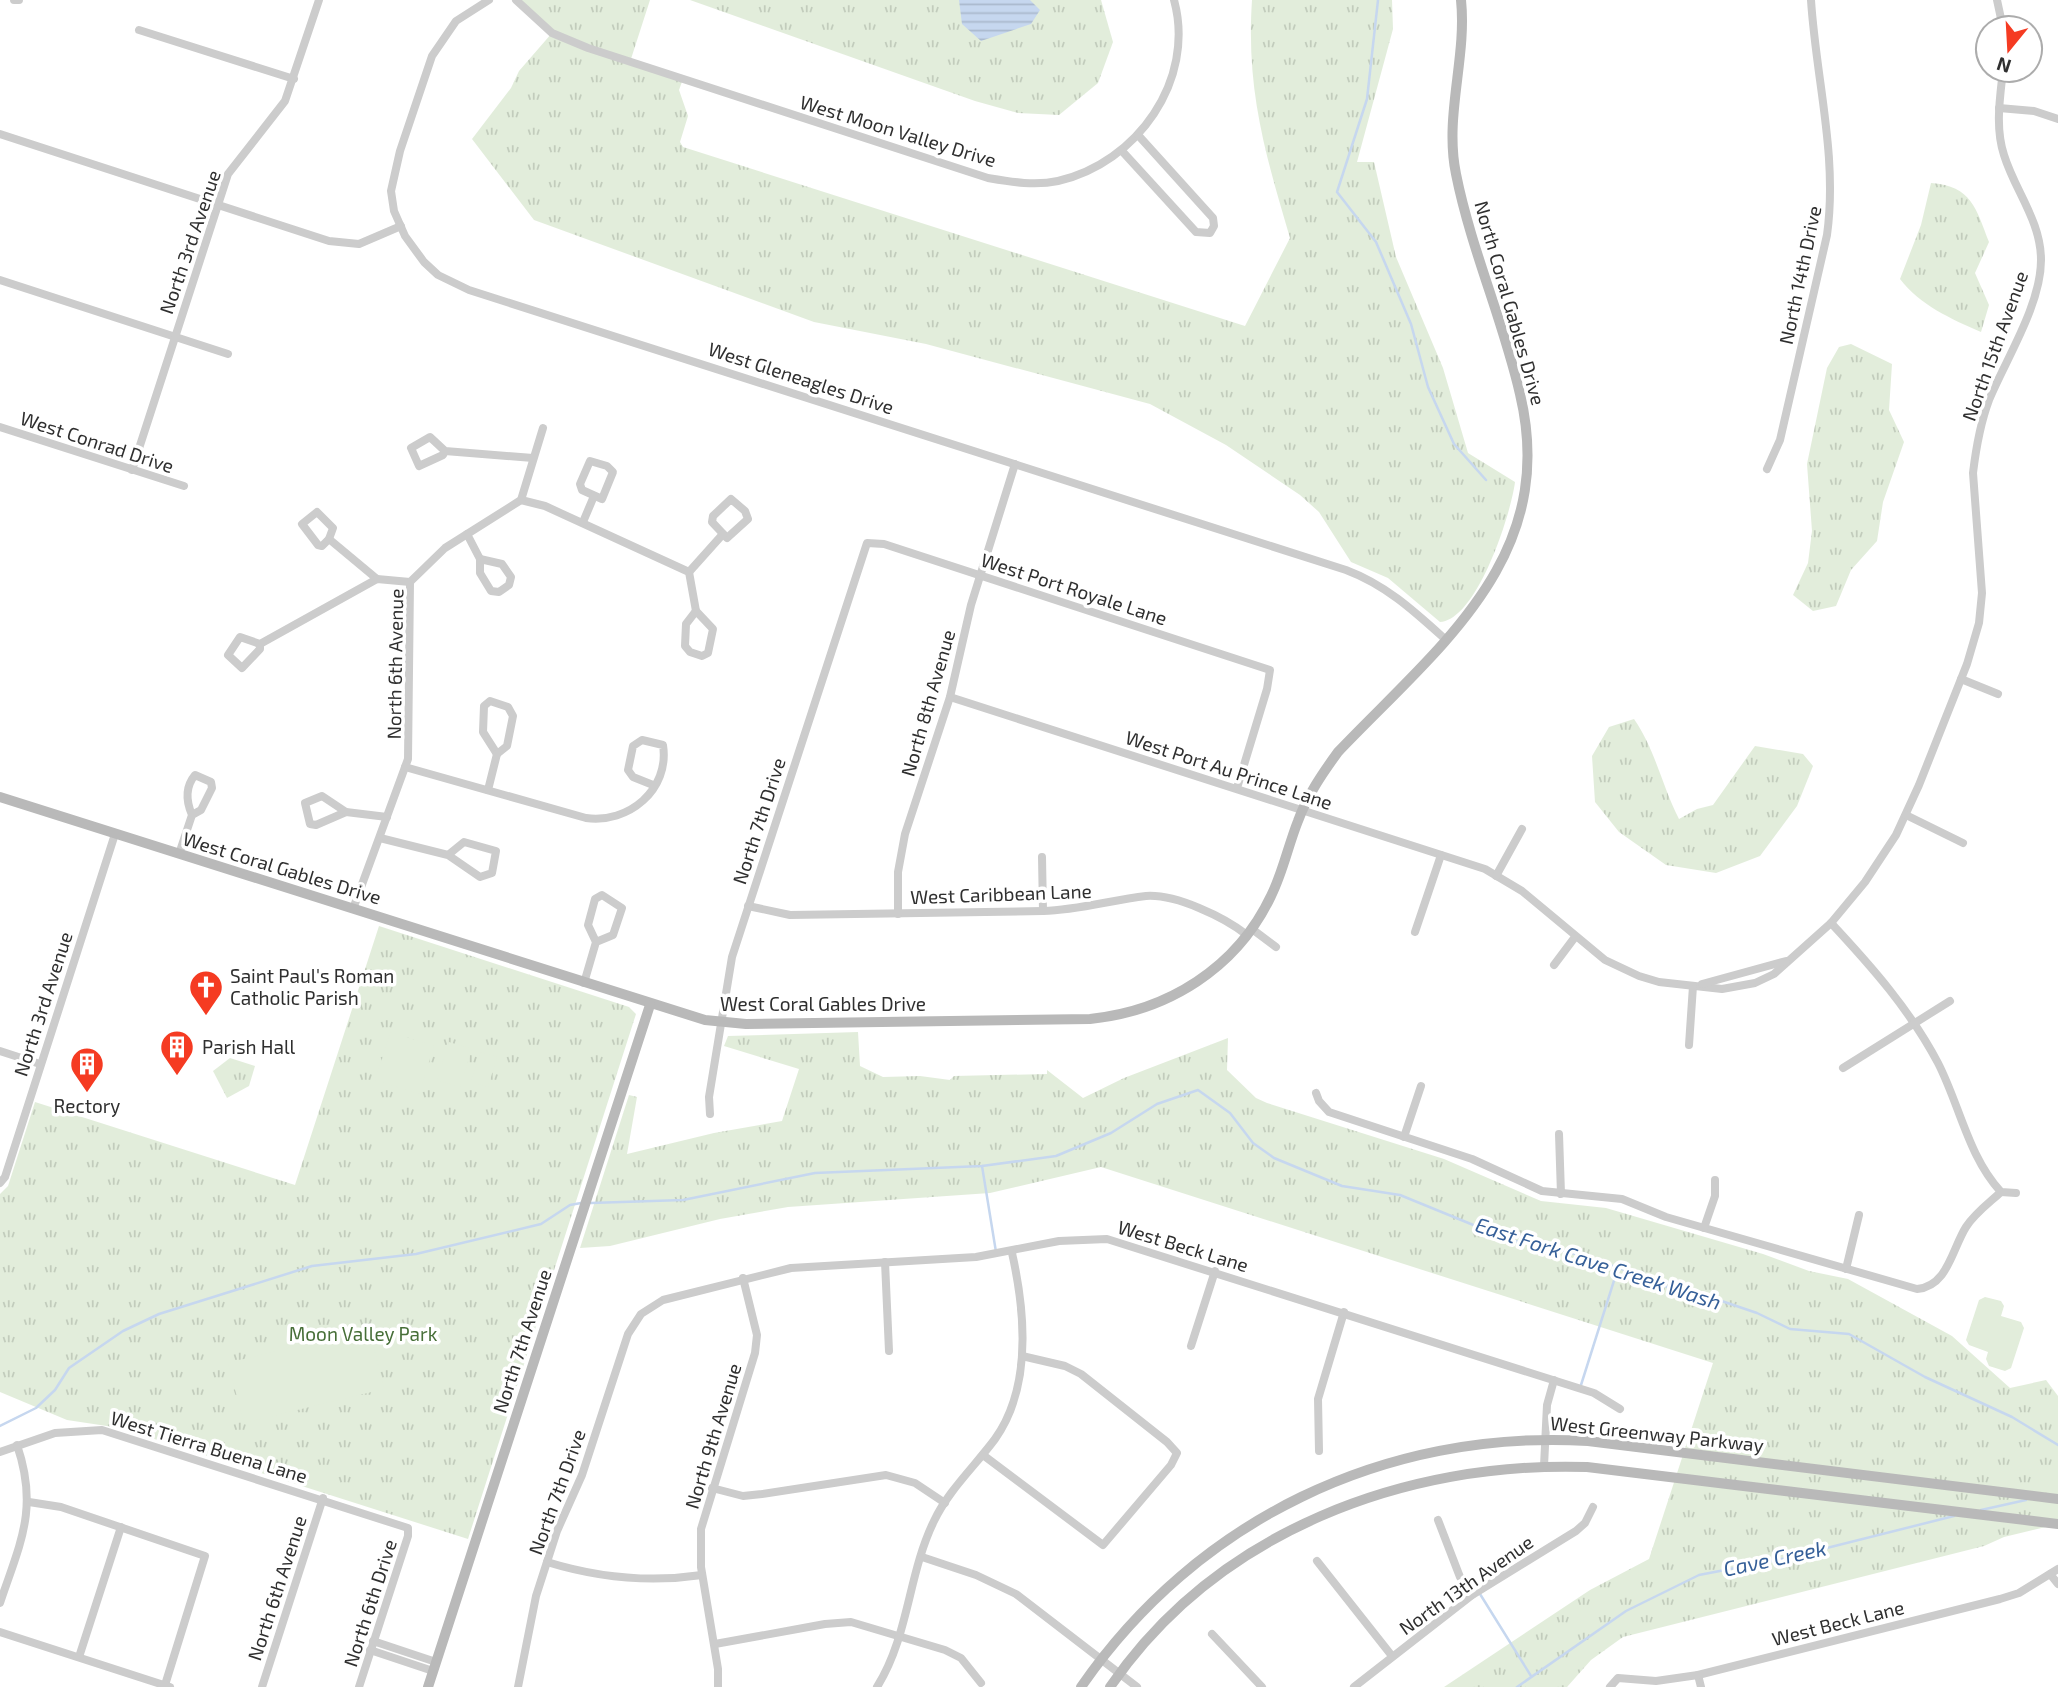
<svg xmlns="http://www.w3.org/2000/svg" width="2058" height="1687" font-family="'Exo 2',sans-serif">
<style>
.grass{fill:url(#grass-tufts)}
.pitch{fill:#e2eddb}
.water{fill:url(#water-rules)}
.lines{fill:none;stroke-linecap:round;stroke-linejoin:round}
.stream{stroke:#c6d7ef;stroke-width:2.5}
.street{stroke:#ccc;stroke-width:8}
.secondary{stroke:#b9b9b9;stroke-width:10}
.labels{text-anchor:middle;stroke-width:7;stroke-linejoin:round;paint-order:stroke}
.street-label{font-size:19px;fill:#2f2f2f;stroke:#fff}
.poi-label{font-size:19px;fill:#2f2f2f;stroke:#fff;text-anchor:start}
.park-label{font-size:19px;fill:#476f38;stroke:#fff}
.water-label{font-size:21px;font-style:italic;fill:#355f98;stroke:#fff}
</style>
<defs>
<pattern id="grass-tufts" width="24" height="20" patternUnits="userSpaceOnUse" patternTransform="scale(1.75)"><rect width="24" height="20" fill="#e2eddb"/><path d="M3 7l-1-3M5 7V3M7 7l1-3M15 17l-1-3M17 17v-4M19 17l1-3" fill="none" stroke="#c2ccbc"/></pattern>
<pattern id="water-rules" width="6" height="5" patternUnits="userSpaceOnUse" patternTransform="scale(1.75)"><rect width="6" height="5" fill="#c6d7ef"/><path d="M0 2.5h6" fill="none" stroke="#aab9cd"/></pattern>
</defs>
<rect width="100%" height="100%" fill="#fff"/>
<g class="grass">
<path d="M516,0H650L630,62L683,79L679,90L688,116L680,142L683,147L1245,326L1290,238C1265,153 1246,90 1252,0H1392L1393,29L1357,162H1374L1396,257L1443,368L1468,453L1515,482C1511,514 1477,620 1440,622L1388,578L1351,562L1319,512L1300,495L1226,445L1150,404L926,344L814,322L534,220L472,139L511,88L519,71L552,33Z"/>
<path d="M690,0H1101L1113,42L1098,83L1059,115L1018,113L975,101Z"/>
<path d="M1931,183C1972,186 1976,209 1989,242L1975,273L1989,305L1981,332C1951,319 1920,305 1900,279L1921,225Z"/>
<path d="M1851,344L1892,364L1889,410L1904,442L1883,502L1877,541L1851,570L1836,606L1813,611L1793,595L1808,563L1812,531L1807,464L1827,368L1839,347Z"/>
<path d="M1634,719C1655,749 1662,786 1679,819L1697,809L1713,805L1755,746L1803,754L1813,766L1797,806L1760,856L1716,873L1666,865L1619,832L1595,802L1592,756L1609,727Z"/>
<path d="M379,926L629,1007L636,1014L468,1539L120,1428L67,1420L0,1392V1194L8,1186L35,1102L295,1185Z"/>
<path d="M858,1032L860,1066L883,1077L920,1076L950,1080L954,1076L1047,1074V1070L1083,1098L1124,1078L1228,1038L1227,1070L1256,1098L1267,1103L1444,1159L1541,1201L1606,1208L1763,1254L1809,1271L1848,1279L1952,1336L2010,1388L2046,1380L2058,1396V1524L2004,1537L1984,1546L1623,1637L1591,1660L1567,1687H1444L1590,1590L1649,1559L1713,1363L1101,1167L990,1193L788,1207L720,1219L610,1246L580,1248L629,1095L637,1097L627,1154L714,1133L782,1121L799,1069L724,1046L728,1036Z"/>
<path d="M230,1058L255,1066L249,1086L227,1098L213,1071Z"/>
</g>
<g class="pitch">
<path d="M391,1032L434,1046L419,1094L375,1080Z"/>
<path d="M449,1042L472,1049L460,1087L437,1080Z"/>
<path d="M481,1052L497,1057L488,1087L471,1082Z"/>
<path d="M1985,1297L2001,1301L2004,1306L2001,1316L2021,1322L2024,1328L2011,1368L2005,1371L1989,1366L1986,1359L1988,1352L1969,1345L1966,1340L1979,1300Z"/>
<path d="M369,1328L384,1389L244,1423L228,1363Z"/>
</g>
<path class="water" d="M959,0H1030L1040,10L1031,24L981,41L962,24Z"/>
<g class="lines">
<g class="stream">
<path d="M1378,0L1367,99L1337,192L1376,242L1411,324L1428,387L1454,444L1486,480"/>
<path d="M982,1166L996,1252"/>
<path d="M591,1203L683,1200L815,1173L982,1166L1056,1156L1111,1133L1157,1104L1198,1090L1230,1113L1253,1143L1274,1158L1342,1186L1400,1195L1510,1240L1569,1252L1631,1272L1675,1290L1701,1294L1757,1313L1790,1329L1849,1334L1925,1377L2012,1417L2058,1445"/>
<path d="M1581,1385L1618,1268"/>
<path d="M0,1426L36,1408L55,1390L69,1368L123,1331L159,1314L312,1266L416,1254L541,1224L570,1205L581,1203"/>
<path d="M1981,1510L2026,1500"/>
<path d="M1480,1594L1531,1676"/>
<path d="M1517,1687L1626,1611L1699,1575L1787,1558L1954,1516"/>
</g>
<g class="street">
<path d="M14,0H19"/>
<path d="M489,0L456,21L432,56L400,151L391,191L394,211L405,236L424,262L438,275L469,290L1346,570C1386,585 1414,611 1445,639"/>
<path d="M516,0L552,33L588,48L988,178C1012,182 1035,186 1058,181C1137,163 1196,80 1174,0"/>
<path d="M1997,0L2003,28"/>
<path d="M139,30L294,79"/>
<path d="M1999,108L2034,111L2058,119"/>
<path d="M0,134L329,241L359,244L401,226"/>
<path d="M1122,151L1196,232L1210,233L1214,226L1213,218L1138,135"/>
<path d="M0,280L228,354"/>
<path d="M0,427L184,486"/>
<path d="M445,451L430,437L411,448L419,466L443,455L445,451L533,458"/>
<path d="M590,461L607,466L613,472L602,499L582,490L580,484Z"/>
<path d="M1767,469L1780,440L1827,235C1838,156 1816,79 1811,0"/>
<path d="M132,470L228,174L285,101L319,0"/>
<path d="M731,499L745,511L748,519L727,538L712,522L713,516Z"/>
<path d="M521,500L545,506L689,572L696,611"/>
<path d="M317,512L333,528L329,539L322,546L318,545L302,524Z"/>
<path d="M583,522L594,496"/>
<path d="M467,534L480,559"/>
<path d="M329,539L377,579"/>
<path d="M480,559L502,564L511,577L509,585L499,592L491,591L480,573Z"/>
<path d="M689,572L723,534"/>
<path d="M696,611L713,629L708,653L702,656L690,652L685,646L686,624Z"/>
<path d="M260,644L240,637L228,655L242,668L260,649V644L377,579L410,582"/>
<path d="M1961,679L1998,694"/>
<path d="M950,697L1485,869L1522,891L1605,960L1639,976L1659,982L1722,989L1755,983L1774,974L1831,923L1865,882L1896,835L1919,785L1967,664L1979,623L1982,593L1973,473C1976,448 1980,424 1989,400C2006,359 2041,305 2041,260C2041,221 2015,191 2004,155C1995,127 2000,98 2003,70"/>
<path d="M490,701L508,707L513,716L507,746L497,754L483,732L484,706Z"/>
<path d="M405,767L586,818C628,824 670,790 663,745L642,740L633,746L628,770L633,777L653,785"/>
<path d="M488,790L497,754"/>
<path d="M322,796L346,812L316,825L310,824L305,803Z"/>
<path d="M346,812L387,817"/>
<path d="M1906,815L1963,843"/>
<path d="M380,838L448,855L480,877L492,873L496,851L464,842L448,855"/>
<path d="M179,854L192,815C186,801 185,787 195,775L211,782L212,788L201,810L192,815"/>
<path d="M1042,857L1043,911"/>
<path d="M1496,876L1522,829"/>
<path d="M748,906L790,915L1043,911C1079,910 1111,900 1146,896C1176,894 1224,917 1247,935"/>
<path d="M353,909L408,759L410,582L445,548L521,500L543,428"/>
<path d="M898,914V872L905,834L950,697L971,605L1015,464"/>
<path d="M1831,923C1872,967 1910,1010 1938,1063C1960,1106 1968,1156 2001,1192L2016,1193"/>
<path d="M1252,929L1276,947"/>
<path d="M1415,932L1441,855"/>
<path d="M1554,965L1575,937"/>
<path d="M584,983L596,942L588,925L595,899L602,895L622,908L613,935L596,942"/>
<path d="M1702,984L1786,961"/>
<path d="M1689,1045L1693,986"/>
<path d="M0,1051L40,1064"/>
<path d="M1843,1068L1950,1001"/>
<path d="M1316,1093L1319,1101L1329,1112L1472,1159L1542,1191L1622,1199L1666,1217L1917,1289C1948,1286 1952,1249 1966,1227C1975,1213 1989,1203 2001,1192"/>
<path d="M710,1114L709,1097L732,957L867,543L884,544L1270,670L1267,689L1237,788"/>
<path d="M1559,1134L1561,1194"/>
<path d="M1404,1137L1421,1086"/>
<path d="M0,1183L5,1177L115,834"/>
<path d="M1704,1228L1715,1196V1180"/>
<path d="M885,1262L889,1351"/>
<path d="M1846,1269L1859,1215"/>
<path d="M1191,1346L1215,1271"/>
<path d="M1319,1451L1318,1399L1344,1312"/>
<path d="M0,1452L55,1433L102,1430L408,1528V1536L359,1687"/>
<path d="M983,1455L1103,1545L1171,1465L1177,1453L1167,1442L1081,1374L1065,1366L1022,1356"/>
<path d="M1544,1466L1547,1405L1554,1380"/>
<path d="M712,1488L743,1496L762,1494L886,1475L915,1483L945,1503"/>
<path d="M29,1502L61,1507L205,1556L165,1685"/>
<path d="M1438,1520L1460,1577L1472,1595"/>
<path d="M922,1557L976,1575L1016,1594L1137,1687"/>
<path d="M1317,1561L1392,1656"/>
<path d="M547,1562C599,1578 648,1583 702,1575"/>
<path d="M2050,1574L2058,1584"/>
<path d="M0,1603C20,1543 39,1509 17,1445"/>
<path d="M0,1632L170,1687"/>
<path d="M1212,1634L1262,1687"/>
<path d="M373,1641L436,1662"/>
<path d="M715,1644L825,1624L851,1622L945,1650L961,1658L981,1683"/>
<path d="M370,1650L433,1671"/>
<path d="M79,1657L121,1527"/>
<path d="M1698,1675L1701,1687"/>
<path d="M262,1687L323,1498"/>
<path d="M518,1687L536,1596L557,1531L582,1475L628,1334L641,1314L663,1300L791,1268L976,1257L1059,1241L1107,1239L1594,1393L1620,1409"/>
<path d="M718,1687V1669L701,1567V1529L755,1353L757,1335L743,1278"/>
<path d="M877,1687C909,1636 908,1574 934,1521C948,1491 975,1466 995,1439C1032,1387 1025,1311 1012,1253"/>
<path d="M1354,1687L1472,1595L1576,1531L1585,1523L1593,1507"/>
<path d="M1610,1687L1618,1678L1656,1681L1698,1675L2000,1599L2019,1593L2058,1569"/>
</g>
<g class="secondary">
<path d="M0,797L705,1020L746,1024L1090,1019C1168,1011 1237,968 1271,896C1283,872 1288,846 1298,821C1307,796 1322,774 1338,752C1439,646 1559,558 1520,394C1503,320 1471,249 1456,174C1444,116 1467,58 1461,0"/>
<path d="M428,1687L650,1005"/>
<path d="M1081,1687C1196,1520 1385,1429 1588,1441L2058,1499"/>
<path d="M1110,1687C1217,1531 1405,1461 1587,1467L2058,1524"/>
</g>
</g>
<defs>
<g id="church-pin" transform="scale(1.75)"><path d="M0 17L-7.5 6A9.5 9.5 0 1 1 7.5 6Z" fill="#f53b22" stroke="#fff"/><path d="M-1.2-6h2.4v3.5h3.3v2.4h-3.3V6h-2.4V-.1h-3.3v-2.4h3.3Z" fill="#fff"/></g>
<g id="building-pin" transform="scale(1.75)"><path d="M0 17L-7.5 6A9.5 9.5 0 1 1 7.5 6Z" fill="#f53b22" stroke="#fff"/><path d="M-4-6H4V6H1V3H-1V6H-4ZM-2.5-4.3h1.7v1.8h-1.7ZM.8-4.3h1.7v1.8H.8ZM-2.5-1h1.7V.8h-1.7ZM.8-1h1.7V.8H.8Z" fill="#fff"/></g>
</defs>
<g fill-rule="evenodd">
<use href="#church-pin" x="206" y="987"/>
<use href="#building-pin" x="177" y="1047"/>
<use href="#building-pin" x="87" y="1064"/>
</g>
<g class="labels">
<g class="street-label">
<text transform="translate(898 131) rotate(17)" y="7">West Moon Valley Drive</text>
<text transform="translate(190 242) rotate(-71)" y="7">North 3rd Avenue</text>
<text transform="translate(1800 275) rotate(-78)" y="7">North 14th Drive</text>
<text transform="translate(1510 303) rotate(74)" y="7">North Coral Gables Drive</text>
<text transform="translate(1995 346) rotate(-70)" y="7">North 15th Avenue</text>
<text transform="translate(801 378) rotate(18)" y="7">West Gleneagles Drive</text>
<text transform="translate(97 442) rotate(18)" y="7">West Conrad Drive</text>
<text transform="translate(1074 589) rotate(18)" y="7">West Port Royale Lane</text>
<text transform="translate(395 664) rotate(-89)" y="7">North 6th Avenue</text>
<text transform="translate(928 703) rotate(-74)" y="7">North 8th Avenue</text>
<text transform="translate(1229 770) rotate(18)" y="7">West Port Au Prince Lane</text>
<text transform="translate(759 821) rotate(-72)" y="7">North 7th Drive</text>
<text transform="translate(282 868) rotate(17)" y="7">West Coral Gables Drive</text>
<text transform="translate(1001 894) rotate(-2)" y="7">West Caribbean Lane</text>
<text transform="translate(43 1004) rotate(-72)" y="7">North 3rd Avenue</text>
<text x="823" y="1011">West Coral Gables Drive</text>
<text transform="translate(1183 1246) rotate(17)" y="7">West Beck Lane</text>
<text transform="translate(522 1341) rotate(-72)" y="7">North 7th Avenue</text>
<text transform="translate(1657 1434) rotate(6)" y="7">West Greenway Parkway</text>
<text transform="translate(713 1436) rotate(-73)" y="7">North 9th Avenue</text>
<text transform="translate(209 1447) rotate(17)" y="7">West Tierra Buena Lane</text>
<text transform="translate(557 1492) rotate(-70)" y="7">North 7th Drive</text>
<text transform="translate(1466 1585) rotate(-35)" y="7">North 13th Avenue</text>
<text transform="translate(277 1588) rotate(-72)" y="7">North 6th Avenue</text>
<text transform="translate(370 1603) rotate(-72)" y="7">North 6th Drive</text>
<text transform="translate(1838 1623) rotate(-14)" y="7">West Beck Lane</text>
</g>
<g class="poi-label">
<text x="230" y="983">Saint Paul's Roman<tspan x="230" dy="22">Catholic Parish</tspan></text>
<text x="202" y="1054">Parish Hall</text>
<text x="87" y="1113" text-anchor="middle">Rectory</text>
</g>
<g class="park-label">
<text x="363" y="1341">Moon Valley Park</text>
</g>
<g class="water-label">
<text transform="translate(1598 1264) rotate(18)" y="7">East Fork Cave Creek Wash</text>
<text transform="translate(1775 1559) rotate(-12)" y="7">Cave Creek</text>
</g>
</g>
<g transform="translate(2009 49) rotate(198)"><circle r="33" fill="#ffffff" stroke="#acacac" stroke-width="2"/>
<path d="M0-5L12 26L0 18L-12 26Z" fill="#f53b22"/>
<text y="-10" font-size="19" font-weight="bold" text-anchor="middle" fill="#2f2f2f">N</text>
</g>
</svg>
